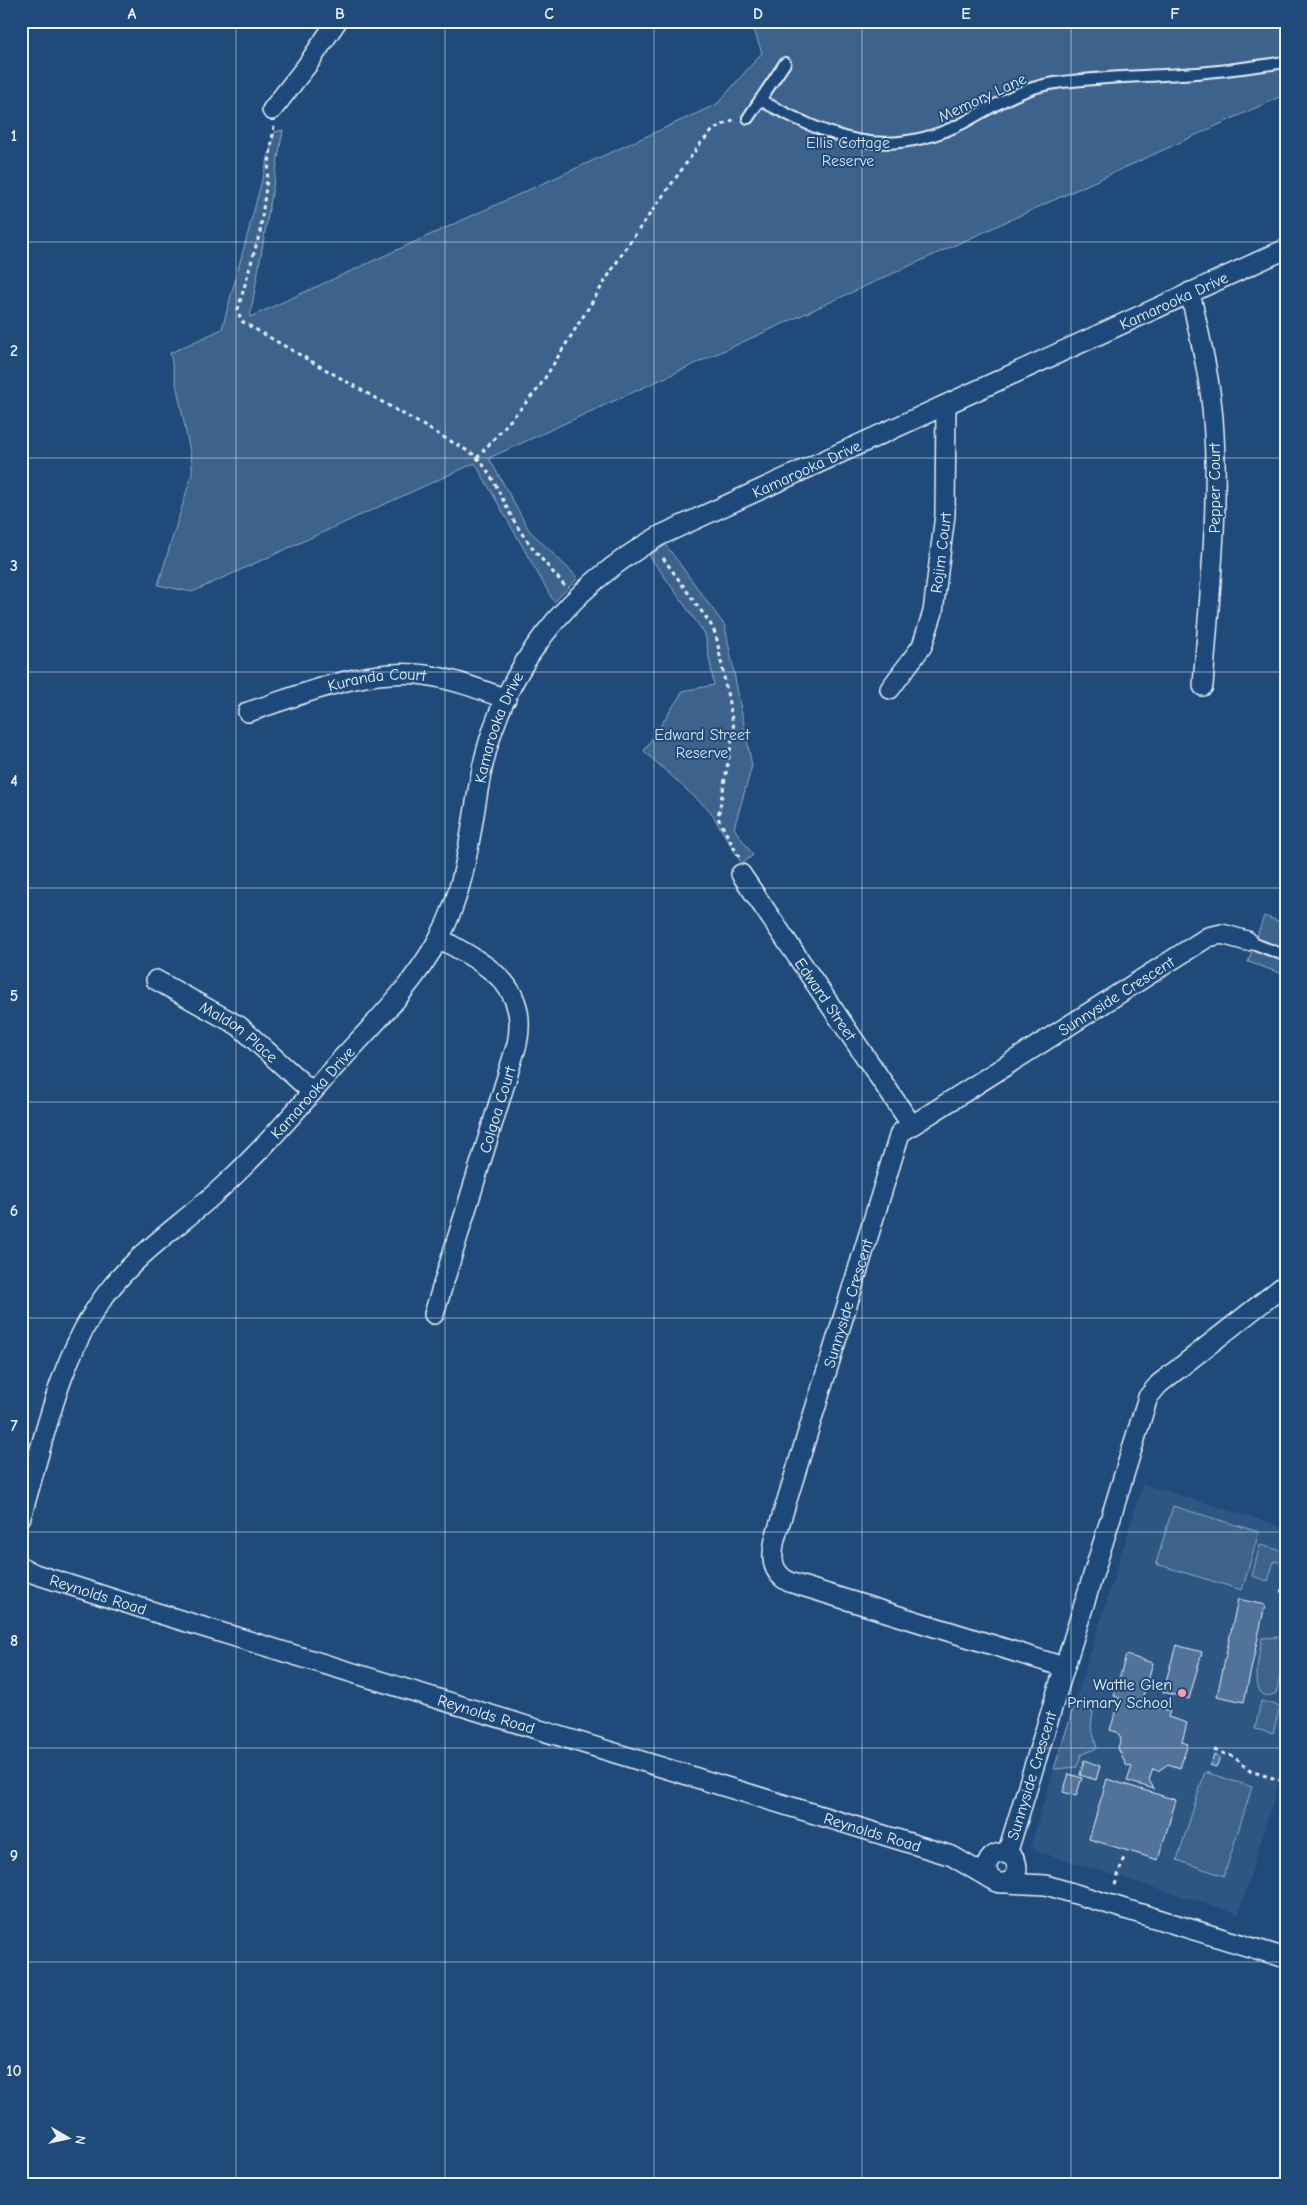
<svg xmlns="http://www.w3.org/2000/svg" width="1307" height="2205" font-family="'Comic Neue',sans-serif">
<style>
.built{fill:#2e5683}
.green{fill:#3c628c;stroke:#92aac2}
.building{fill:#517399;stroke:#e8f1f8}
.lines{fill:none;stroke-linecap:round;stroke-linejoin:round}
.lane-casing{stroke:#e8f1f8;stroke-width:14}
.street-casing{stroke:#e8f1f8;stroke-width:22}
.path{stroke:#e8f1f8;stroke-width:3;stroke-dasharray:4 4;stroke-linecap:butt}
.lane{stroke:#1f4a7a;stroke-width:10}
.street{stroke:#1f4a7a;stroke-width:19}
.grid{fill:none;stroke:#e8f1f8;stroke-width:1;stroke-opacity:0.55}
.poi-dot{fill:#ff9aa2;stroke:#1f4a7a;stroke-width:2}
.labels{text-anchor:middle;stroke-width:4;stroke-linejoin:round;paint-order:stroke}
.street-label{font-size:16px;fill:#e8f1f8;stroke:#1f4a7a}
.park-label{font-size:16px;fill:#d7e3ed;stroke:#1f4a7a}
.poi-label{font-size:16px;fill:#e8f1f8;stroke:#1f4a7a;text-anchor:end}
.neatline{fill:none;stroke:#e8f1f8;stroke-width:2}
.grid-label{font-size:16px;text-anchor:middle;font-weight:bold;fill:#e8f1f8}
</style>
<rect width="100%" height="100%" fill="#1f4a7a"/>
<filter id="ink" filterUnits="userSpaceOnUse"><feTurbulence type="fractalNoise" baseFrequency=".02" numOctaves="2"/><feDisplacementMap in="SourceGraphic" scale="10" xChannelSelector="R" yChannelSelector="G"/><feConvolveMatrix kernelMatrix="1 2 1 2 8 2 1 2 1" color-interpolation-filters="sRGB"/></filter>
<g filter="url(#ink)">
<path class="built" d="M1143,1484L1286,1528V1786L1278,1784L1239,1914L1036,1851L1031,1844Z"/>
<g class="green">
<path d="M751,21H1286V94L489,458L529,530L578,578L554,602L475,463L192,592L158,585L192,474V462L170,353L222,329L275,132L283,130L250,317L717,104L762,53Z"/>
<path d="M666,545L725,626L752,766L734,828L753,855L742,864L710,811L644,751L683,691L714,685L705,634L649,555Z"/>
<path d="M1264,916L1286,924V975L1248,962Z"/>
<path d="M1173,1506L1259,1532L1242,1590L1156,1564Z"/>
<path d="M1260,1545L1286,1552V1564L1274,1561L1268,1581L1252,1576Z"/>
<path d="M1280,1637L1283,1665L1276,1693C1246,1708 1260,1650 1262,1638Z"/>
<path d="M1261,1701L1280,1706L1273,1733L1255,1729Z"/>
<path d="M1075,1703L1093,1712L1091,1726L1097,1748L1081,1755L1077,1767L1054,1769Z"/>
<path d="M1205,1772L1252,1787L1224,1876L1177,1860Z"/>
</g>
<g class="building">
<path d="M1238,1599L1265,1605L1244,1702L1217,1696Z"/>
<path d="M1176,1645L1202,1652L1189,1699L1163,1692Z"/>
<path d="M1126,1655L1153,1663L1141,1702L1170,1711L1168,1717L1187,1723L1182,1742L1188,1744L1180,1768L1168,1764L1158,1771L1153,1769L1149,1780L1154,1789L1127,1781L1132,1767L1126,1765L1118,1748L1121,1738L1117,1732L1110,1730L1120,1698L1114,1696Z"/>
<path d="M1214,1755L1220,1758L1216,1767L1210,1765Z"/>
<path d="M1084,1760L1100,1766L1096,1780L1080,1775Z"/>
<path d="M1069,1774L1082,1778L1076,1796L1063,1792Z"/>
<path d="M1107,1779L1176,1800L1158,1860L1089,1839Z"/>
</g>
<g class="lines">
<g class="lane-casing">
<g id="lane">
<path d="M760,100C831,138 885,162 963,123C991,108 1017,90 1049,84C1097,76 1147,77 1196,73C1226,71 1256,66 1286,62"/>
<path d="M748,118L785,63"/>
<path d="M1247,941L1284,955"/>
</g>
</g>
<g class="street-casing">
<g id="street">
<path d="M272,110L308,64L337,21"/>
<path d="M1190,292C1199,334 1210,377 1213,419C1220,508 1209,598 1203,686"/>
<path id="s1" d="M890,689L922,646L933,612L945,515L946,405"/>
<path id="s2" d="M248,712C304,694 365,667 425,675C453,679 479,689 506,699"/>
<path id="s3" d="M741,874L911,1124"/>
<path id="s4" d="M156,980L239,1026L312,1092"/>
<path id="s5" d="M434,1314L517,1044C530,983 484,964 439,938"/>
<path id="s6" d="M21,1517C43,1445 57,1364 101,1301C132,1256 180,1226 220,1189C262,1151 299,1107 336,1065C373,1025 413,986 439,938C467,887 470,830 481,774C502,668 569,587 661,535L1286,249"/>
<path id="s7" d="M21,1567L35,1574L154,1612L952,1856L991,1879"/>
<path id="s8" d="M1064,1667L789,1582C771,1572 771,1558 775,1539L900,1133L1208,937L1222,934L1247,941"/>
<circle cx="1002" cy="1868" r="15"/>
<path id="s9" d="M1007,1854L1148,1397L1159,1384L1286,1284"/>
<path d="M1006,1883L1046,1885L1286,1958"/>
</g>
</g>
<g class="path">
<path d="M274,126L260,232L238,309L241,321L473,454C493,472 500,497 513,519C527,544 547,565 565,586"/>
<path d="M477,458L538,389L625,249L700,144L714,129L735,119"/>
<path d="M663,558L710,623L716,635L734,729L718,818L739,857"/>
<path d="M1280,1591L1286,1590"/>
<path d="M1214,1750L1234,1757L1250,1771L1286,1782"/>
<path d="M1115,1885L1124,1857"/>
</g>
<use href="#lane" class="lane"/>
<use href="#street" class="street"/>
</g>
</g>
<path class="grid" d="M236,21V2184M445,21V2184M654,21V2184M862,21V2184M1071,21V2184M21,242H1286M21,458H1286M21,672H1286M21,888H1286M21,1102H1286M21,1318H1286M21,1532H1286M21,1748H1286M21,1962H1286"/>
<circle class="poi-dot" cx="1182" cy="1693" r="5"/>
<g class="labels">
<g class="street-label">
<text transform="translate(982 97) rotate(-25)" y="6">Memory Lane</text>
<text dy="6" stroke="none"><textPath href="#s6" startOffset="1772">Kamarooka Drive</textPath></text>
<text dy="6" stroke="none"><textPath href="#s6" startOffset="1368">Kamarooka Drive</textPath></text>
<text transform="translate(1214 488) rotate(-90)" y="6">Pepper Court</text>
<text dy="6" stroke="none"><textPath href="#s1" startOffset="149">Rojim Court</textPath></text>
<text dy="6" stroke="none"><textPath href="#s2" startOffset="134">Kuranda Court</textPath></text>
<text dy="6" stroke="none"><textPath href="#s6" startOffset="949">Kamarooka Drive</textPath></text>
<text dy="6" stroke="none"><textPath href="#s8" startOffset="1018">Sunnyside Crescent</textPath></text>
<text dy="6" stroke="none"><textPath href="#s3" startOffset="151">Edward Street</textPath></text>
<text dy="6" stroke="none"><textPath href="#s4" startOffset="98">Maldon Place</textPath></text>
<text dy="6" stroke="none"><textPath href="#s6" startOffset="529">Kamarooka Drive</textPath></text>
<text dy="6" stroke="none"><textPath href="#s5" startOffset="214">Colgoa Court</textPath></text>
<text dy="6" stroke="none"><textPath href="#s8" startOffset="584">Sunnyside Crescent</textPath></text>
<text dy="6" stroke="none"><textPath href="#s7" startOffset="82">Reynolds Road</textPath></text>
<text dy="6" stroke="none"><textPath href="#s7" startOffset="488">Reynolds Road</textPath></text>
<text dy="6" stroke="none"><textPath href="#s9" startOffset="82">Sunnyside Crescent</textPath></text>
<text dy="6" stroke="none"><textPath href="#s7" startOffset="892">Reynolds Road</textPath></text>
</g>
<g class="park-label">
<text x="848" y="148">Ellis Cottage<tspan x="848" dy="18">Reserve</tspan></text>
<text x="702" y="740">Edward Street<tspan x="702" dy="18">Reserve</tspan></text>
</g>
<g class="poi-label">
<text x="1172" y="1690">Wattle Glen<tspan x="1172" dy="18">Primary School</tspan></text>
</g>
</g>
<rect width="1307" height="2205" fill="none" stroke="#1f4a7a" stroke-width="55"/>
<g transform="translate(68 2138) rotate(99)" stroke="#1f4a7a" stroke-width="4" paint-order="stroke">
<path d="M0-4L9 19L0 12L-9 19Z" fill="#e8f1f8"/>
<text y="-8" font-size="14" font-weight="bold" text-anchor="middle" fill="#e8f1f8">N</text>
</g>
<rect x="28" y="28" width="1252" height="2150" class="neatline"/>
<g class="grid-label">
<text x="132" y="19">A</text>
<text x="340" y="19">B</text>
<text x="549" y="19">C</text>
<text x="758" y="19">D</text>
<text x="966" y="19">E</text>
<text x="1175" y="19">F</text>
<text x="14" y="141">1</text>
<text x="14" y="356">2</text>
<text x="14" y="571">3</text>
<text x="14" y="786">4</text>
<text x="14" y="1001">5</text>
<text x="14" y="1216">6</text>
<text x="14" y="1431">7</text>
<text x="14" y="1646">8</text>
<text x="14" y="1861">9</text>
<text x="14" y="2076">10</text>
</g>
</svg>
